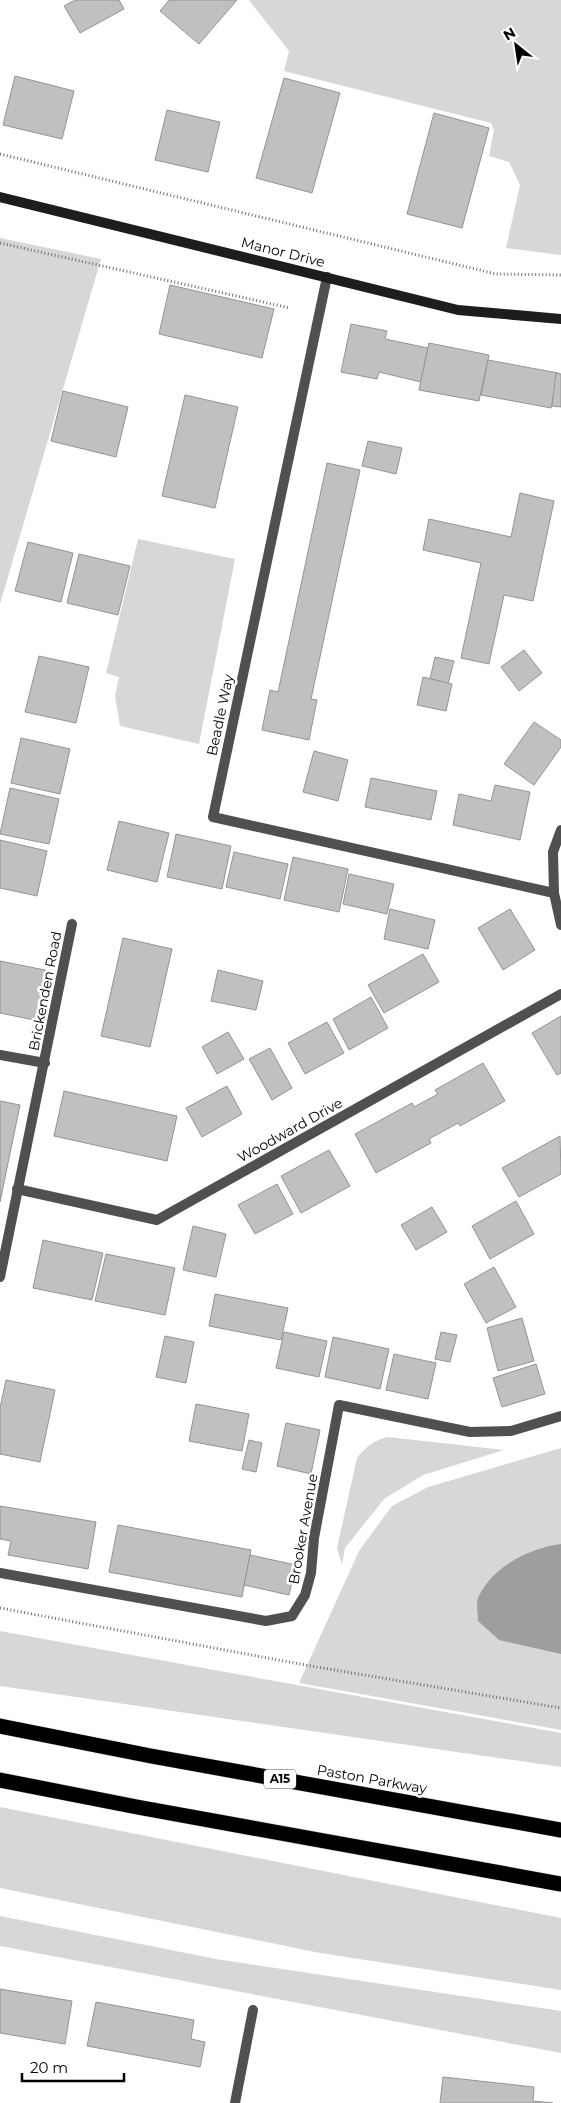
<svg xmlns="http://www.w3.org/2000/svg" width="561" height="2103" font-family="Montserrat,sans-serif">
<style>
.green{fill:#d7d7d7}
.water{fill:#9e9e9e}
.building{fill:#c0c0c0;stroke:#949494}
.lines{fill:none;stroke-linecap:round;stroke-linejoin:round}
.highway-casing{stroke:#dbdbdb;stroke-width:16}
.path{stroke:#727272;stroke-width:3;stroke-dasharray:1 2.5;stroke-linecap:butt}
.lane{stroke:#505050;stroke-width:10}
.street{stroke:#505050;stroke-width:10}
.secondary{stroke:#1d1d1d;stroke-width:10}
.highway{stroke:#000;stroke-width:15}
.labels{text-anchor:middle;stroke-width:5;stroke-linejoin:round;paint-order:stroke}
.shield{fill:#fff;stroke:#4c4c4c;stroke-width:1}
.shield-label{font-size:12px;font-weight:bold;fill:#000}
.street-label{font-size:14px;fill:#000;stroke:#fff}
</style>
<rect width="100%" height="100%" fill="#fff"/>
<g class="green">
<path d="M249,0H561V255L506,248L520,185L509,162L489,156L494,130L491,123L284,71L289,51Z"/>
<path d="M0,238L101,259L0,604Z"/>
<path d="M138,539L235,559L199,744L120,726L115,696L119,677L106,673Z"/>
<path d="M388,1437L504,1450L423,1475L384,1499L345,1548L342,1565L337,1548L357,1458C366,1447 374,1440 388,1437Z"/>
<path d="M561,1448V1730L299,1683L359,1551L392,1506L428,1487Z"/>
<path d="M0,1631L561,1733V1767L0,1686Z"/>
<path d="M0,1807L561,1918V1990L320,1953L0,1888Z"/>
<path d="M0,1916L216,1959L561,2011V2053L0,1946Z"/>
</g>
<path class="water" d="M561,1544V1654L499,1640L478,1621C478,1614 476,1604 478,1598C492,1567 529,1548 561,1544Z"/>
<g class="building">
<path d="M75,0H119L124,9L80,33L64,6Z"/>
<path d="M169,0H237L199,44L160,11Z"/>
<path d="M15,76L74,91L62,139L3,125Z"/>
<path d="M284,78L340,93L312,193L256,178Z"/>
<path d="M167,110L220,122L208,172L155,160Z"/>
<path d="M434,113L489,128L462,228L407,214Z"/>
<path d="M170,285L274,309L262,358L159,334Z"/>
<path d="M351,324L387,331L385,339L428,348L421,382L379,372L377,379L341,372Z"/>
<path d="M429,343L489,355L479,401L419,390Z"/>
<path d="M488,360L558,373L551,408L481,395Z"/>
<path d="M556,373L561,374V407L552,406Z"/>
<path d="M63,391L128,407L116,457L51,441Z"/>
<path d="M185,395L238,407L215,508L162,496Z"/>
<path d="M368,441L402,448L396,474L362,466Z"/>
<path d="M327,463L360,470L311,699L317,700L309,740L262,730L270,690L278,692Z"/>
<path d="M520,493L554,501L533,601L504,595L489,664L461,658L481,563L423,550L429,519L511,537Z"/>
<path d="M28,542L73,553L61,602L15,591Z"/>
<path d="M79,554L130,566L118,615L67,603Z"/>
<path d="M524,650L542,673L519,691L501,667Z"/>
<path d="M39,656L89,667L76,723L25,712Z"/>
<path d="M435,657L454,661L448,684L430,679Z"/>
<path d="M423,677L452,684L446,711L417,705Z"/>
<path d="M534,722L561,740V747L534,785L504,764Z"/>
<path d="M21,738L70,749L60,794L11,783Z"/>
<path d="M314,751L348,760L338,801L303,792Z"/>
<path d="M371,778L437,791L431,820L365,807Z"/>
<path d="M495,785L530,792L520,840L453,825L459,794L491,801Z"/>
<path d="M10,788L59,799L49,844L0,834Z"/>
<path d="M119,821L169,833L157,882L107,870Z"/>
<path d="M176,834L231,846L222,889L167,877Z"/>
<path d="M0,840L47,851L37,896L0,888Z"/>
<path d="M234,852L288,864L280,899L226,887Z"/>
<path d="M293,857L348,869L339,912L284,900Z"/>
<path d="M349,874L394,884L387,914L343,904Z"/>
<path d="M390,909L435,920L428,949L384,939Z"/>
<path d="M510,909L535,950L503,970L478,928Z"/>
<path d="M123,938L172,949L150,1047L101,1036Z"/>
<path d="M423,954L439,982L384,1013L368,985Z"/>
<path d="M0,961L50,971L39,1021L0,1013Z"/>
<path d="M218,970L263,981L256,1010L211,1001Z"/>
<path d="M371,997L388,1028L349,1050L333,1019Z"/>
<path d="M561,1016V1073L557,1075L532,1033Z"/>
<path d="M327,1022L344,1053L305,1074L288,1043Z"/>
<path d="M228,1032L244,1059L217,1074L202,1047Z"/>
<path d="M270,1048L292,1088L272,1100L249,1059Z"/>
<path d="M483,1063L505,1101L460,1126L458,1123L429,1139L431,1143L376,1173L355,1134L412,1103L414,1107L438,1094L435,1090Z"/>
<path d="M227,1086L242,1114L202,1137L186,1108Z"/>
<path d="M64,1091L177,1116L167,1161L54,1136Z"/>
<path d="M0,1101L20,1105L0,1202Z"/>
<path d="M560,1136L561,1174L519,1197L502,1168Z"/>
<path d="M329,1150L350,1186L301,1213L281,1176Z"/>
<path d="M277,1184L293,1214L255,1234L238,1205Z"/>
<path d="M516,1201L534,1234L490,1259L472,1226Z"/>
<path d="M432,1207L447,1232L416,1250L401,1225Z"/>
<path d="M193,1226L226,1234L216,1277L183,1270Z"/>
<path d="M43,1240L103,1253L92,1300L33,1288Z"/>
<path d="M106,1254L175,1268L165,1315L95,1301Z"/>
<path d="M494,1267L516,1307L486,1323L464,1284Z"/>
<path d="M215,1294L288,1308L281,1340L209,1326Z"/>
<path d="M522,1318L534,1361L498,1371L487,1328Z"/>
<path d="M284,1332L327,1341L319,1377L276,1368Z"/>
<path d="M441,1332L457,1335L450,1362L435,1359Z"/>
<path d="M165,1336L194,1342L186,1383L156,1377Z"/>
<path d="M333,1337L389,1349L380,1389L325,1377Z"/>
<path d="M394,1354L436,1363L428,1399L386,1390Z"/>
<path d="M536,1364L545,1394L502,1407L493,1378Z"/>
<path d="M6,1380L55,1390L40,1462L0,1454V1408Z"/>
<path d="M196,1404L249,1414L242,1451L189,1441Z"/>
<path d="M286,1423L320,1430L311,1474L277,1466Z"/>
<path d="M249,1440L262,1443L256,1472L242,1469Z"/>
<path d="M0,1506L96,1522L88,1569L8,1555L11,1541L0,1539Z"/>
<path d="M118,1525L251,1550L242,1597L109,1572Z"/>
<path d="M250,1555L296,1565L289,1595L244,1585Z"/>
<path d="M0,1989L72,2001L65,2044L0,2033Z"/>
<path d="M96,2002L194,2020L191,2039L205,2042L200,2067L87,2046Z"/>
<path d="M443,2077L534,2087L533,2101L553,2103H440Z"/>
</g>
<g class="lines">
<g class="highway-casing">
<g id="highway">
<path d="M0,1726L151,1756L561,1830"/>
<path d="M0,1780L137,1807L561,1884"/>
</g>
</g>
<g class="path">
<path d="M0,154L496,274L561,275"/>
<path d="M0,243L290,308"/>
<path d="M0,1608L305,1665L561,1708"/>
</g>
<path class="lane" d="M235,2103L253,2010"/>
<g class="street">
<path d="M327,277L213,817L554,893"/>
<path d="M561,830L553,852L554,893L561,925"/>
<path d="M0,1055L45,1063"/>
<path d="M17,1189L157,1220L561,994"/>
<path d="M0,1277L72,924"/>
<path d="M0,1573L266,1621L292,1616L305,1595L311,1573L314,1538L339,1405L470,1432L511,1431L561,1416"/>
</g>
<path class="secondary" d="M0,197L458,310L561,319"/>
<use href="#highway" class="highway"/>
</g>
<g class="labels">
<rect class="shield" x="264" y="1769.5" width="32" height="19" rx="4"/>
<g class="shield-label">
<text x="280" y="1783">A15</text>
</g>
<g class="street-label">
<text transform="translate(283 252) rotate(14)" y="5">Manor Drive</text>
<text transform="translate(220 715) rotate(-78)" y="5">Beadle Way</text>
<text transform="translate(45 991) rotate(-79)" y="5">Brickenden Road</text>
<text transform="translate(290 1130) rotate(-29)" y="5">Woodward Drive</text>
<text transform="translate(303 1529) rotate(-80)" y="5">Brooker Avenue</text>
<text transform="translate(372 1779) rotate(10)" y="5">Paston Parkway</text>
</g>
</g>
<g transform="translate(516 45) rotate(330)" stroke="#ffffff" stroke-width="4" paint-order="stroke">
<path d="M0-4L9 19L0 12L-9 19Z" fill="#000000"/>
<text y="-8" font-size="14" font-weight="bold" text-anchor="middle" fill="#000000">N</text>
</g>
<path d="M22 2073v8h102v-8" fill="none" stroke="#000000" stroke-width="2.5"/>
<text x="30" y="2073" font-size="15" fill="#000000" stroke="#ffffff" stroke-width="4" paint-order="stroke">20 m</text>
</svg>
